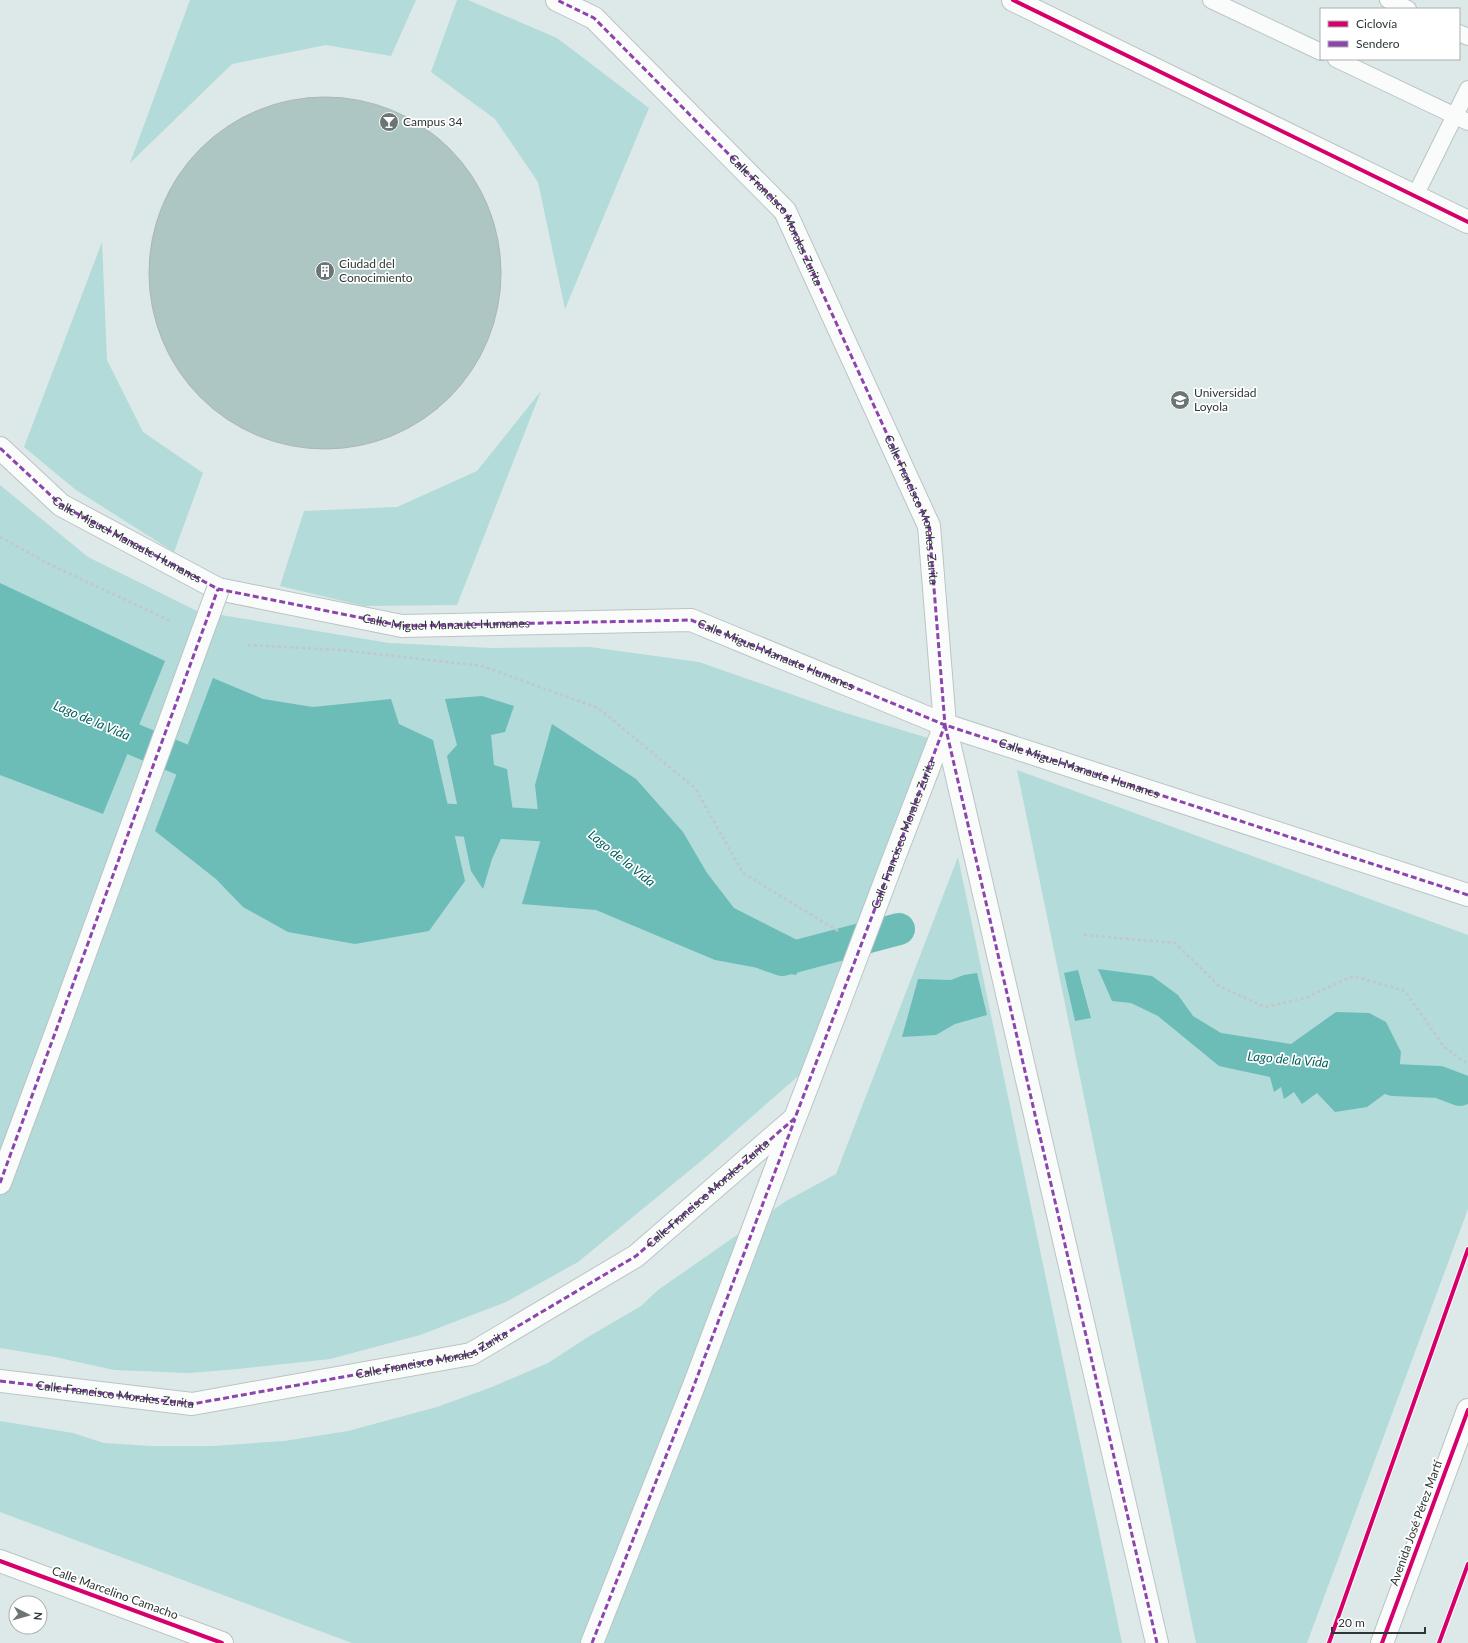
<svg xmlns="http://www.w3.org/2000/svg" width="1468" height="1643" font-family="Lato,sans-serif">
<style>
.green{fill:#b2dbd9}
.water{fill:#6cbcb8}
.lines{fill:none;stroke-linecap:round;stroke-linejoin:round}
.canal{stroke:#6cbcb8;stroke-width:32}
.building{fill:#adc6c4;stroke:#acb5b4}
.lane-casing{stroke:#bac4c3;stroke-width:18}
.street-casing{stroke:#bac4c3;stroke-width:24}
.secondary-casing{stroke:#bac4c3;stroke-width:24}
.path{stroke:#c3c7c6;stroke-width:2.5;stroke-dasharray:3 3;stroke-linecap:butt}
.lane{stroke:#fafcfc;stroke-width:16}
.street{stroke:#fafcfc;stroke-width:22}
.secondary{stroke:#fafcfc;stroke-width:22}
.street-bridge-casing{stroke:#bac4c3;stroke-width:24;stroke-linecap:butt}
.street-bridge{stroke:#fafcfc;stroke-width:22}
.quiet{stroke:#8e44ad;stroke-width:3;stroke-dasharray:6 3;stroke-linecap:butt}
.cycleway-casing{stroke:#fff;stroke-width:6}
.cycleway{stroke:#d6006c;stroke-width:4}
.labels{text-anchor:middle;stroke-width:3.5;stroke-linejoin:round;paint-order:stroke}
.poi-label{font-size:12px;fill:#2e3736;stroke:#fff;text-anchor:start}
.street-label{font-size:12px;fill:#2e3736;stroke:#fff}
.water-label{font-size:13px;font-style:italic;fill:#00605c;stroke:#fff}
</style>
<rect width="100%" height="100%" fill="#dde9e8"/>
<g class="green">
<path d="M190,0H416L391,56L326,45L232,64L130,163Z"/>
<path d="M457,0H468L557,38L649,108L565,309L538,182L495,119L431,72Z"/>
<path d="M102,242L107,360L143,432L203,473L174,552L76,490L24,447Z"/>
<path d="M541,391L457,605L364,606L280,586L304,511L397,507L477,471Z"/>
<path d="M0,485L88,557L197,611L389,643L492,648L590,647L699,662L836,710L951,745L812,1064L706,1157L578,1262L506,1302L420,1335L330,1359L238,1369L189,1373L114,1370L55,1357L0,1348Z"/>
<path d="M1017,770L1468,935V1209L1307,1643H1196Z"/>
<path d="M958,857L1122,1643H352L0,1512V1421L73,1433L104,1443L151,1446H213L284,1441L348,1431L437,1407L492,1387L548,1363L588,1337L641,1306L658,1290L786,1201L836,1174Z"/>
</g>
<g class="water">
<path d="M0,583L165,661L103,814L0,775Z"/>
<path d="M213,678L263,699L313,707L391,699L399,724L433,740L465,881L429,931L355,944L288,932L243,907L216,879L155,831Z"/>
<path d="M482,696L514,706L505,732L491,735L494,765L507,769L513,812L492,859L483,889L471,871L447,756L457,745L445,699Z"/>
<path d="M552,724L636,779L683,832L707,873L734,908L811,947L796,975L715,960L596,910L522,904L541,839L535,785Z"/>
<path d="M1098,969L1152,976L1178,995L1193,1016L1221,1033L1291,1044L1336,1012L1369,1013L1386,1022L1401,1052L1399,1072L1386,1093L1367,1107L1335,1112L1317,1093L1302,1104L1294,1092L1284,1099L1281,1087L1274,1092L1270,1077L1219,1066L1158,1016L1131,1003L1112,1001Z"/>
<path d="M1078,970L1091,1018L1075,1021L1064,973Z"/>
<path d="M977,973L987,1015L955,1024L936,1035L902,1037L918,979L951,980L964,975Z"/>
</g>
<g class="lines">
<g class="canal">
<path d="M92,722L183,760"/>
<path d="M406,817L584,828"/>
<path d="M765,954L782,960L899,929"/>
<path d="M1353,1065H1360L1393,1080L1439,1082L1460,1090"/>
</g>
</g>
<circle class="building" cx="325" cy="273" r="176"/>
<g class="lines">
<g class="lane-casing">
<g id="lane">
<path d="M1211,0L1321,52"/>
<path d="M1388,0L1408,9"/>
<path d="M1459,33L1468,37"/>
<path d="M1336,59L1468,122"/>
<path d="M1415,196L1468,89"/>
</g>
</g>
<g class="street-casing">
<g id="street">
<path id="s1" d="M557,0L594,18L785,211L929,526L945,725L892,863"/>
<path d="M1013,0L1468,222"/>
<path d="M0,448L61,505L218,589L402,626L691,620L945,725L1468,895"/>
<path d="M945,725L1157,1643"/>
<path d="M0,1183L64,1011"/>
<path d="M0,1381L192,1404L471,1354L636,1256L795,1118L835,1014"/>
<path d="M0,1561L222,1643"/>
<path d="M592,1643L693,1388L794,1120"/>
</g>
</g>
<g class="secondary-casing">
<path id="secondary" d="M1382,1643L1468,1410"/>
</g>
<g class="path">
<path d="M0,537L47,563L170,621"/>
<path d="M248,645L341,650L482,666L598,708L695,788L743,873L838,931"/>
<path d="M1084,935L1175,943L1219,986L1265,1007L1305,998L1353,976L1405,991L1444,1047L1468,1064"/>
</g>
<use href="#lane" class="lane"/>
<use href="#street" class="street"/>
<use href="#secondary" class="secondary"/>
<g class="street-bridge-casing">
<g id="street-bridge">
<path d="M64,1011L218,589"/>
<path d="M835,1014L892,863"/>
</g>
</g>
<use href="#street-bridge" class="street-bridge"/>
<g class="quiet">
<path id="s2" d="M0,448L61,505L218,589L402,626L691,620L945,725L1468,895"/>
<path d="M945,725L1157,1643"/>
<path d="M0,1183L218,589"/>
<path id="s3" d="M0,1381L192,1404L471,1354L636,1256L795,1118L945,725L929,526L785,211L594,18L557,0"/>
<path d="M592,1643L693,1388L795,1119"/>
</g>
<g class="cycleway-casing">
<g id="cycleway">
<path d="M1013,0L1468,222"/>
<path d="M0,1561L222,1643"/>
<path d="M1329,1643L1468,1249"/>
<path d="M1382,1643L1468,1410"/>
<path d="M1439,1643L1468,1564"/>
</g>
</g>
<use href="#cycleway" class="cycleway"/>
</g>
<defs>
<g id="bar-disc" transform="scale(1)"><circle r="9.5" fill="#6b7574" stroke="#fff"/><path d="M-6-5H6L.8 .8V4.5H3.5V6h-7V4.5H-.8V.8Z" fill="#fff"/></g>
<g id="building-disc" transform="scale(1)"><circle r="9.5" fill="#6b7574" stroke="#fff"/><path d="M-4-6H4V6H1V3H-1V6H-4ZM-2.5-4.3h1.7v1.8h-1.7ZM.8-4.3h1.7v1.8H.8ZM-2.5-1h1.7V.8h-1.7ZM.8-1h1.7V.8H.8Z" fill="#fff"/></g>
<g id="university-disc" transform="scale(1)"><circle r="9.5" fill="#6b7574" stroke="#fff"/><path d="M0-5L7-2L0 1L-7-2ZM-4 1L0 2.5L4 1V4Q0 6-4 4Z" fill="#fff"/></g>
</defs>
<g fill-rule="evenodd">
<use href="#bar-disc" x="389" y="122"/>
<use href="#building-disc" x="325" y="271"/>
<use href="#university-disc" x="1180" y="400"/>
</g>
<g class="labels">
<g class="poi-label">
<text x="403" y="126">Campus 34</text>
<text x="339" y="268">Ciudad del<tspan x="339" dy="14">Conocimiento</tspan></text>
<text x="1194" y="397">Universidad<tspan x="1194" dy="14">Loyola</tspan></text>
</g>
<g class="street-label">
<text dy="4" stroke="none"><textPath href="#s1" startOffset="315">Calle Francisco Morales Zurita</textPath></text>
<text dy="4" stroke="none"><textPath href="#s1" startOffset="639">Calle Francisco Morales Zurita</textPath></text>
<text dy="4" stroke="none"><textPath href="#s2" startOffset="158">Calle Miguel Manaute Humanes</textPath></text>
<text dy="4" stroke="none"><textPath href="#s2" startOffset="493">Calle Miguel Manaute Humanes</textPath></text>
<text dy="4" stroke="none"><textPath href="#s2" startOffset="830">Calle Miguel Manaute Humanes</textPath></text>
<text dy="4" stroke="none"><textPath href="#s2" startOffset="1154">Calle Miguel Manaute Humanes</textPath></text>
<text dy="4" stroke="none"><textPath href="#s3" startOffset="1183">Calle Francisco Morales Zurita</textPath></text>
<text dy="4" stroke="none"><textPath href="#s3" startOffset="764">Calle Francisco Morales Zurita</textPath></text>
<text dy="4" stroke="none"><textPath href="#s3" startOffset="439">Calle Francisco Morales Zurita</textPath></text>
<text dy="4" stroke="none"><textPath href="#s3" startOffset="116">Calle Francisco Morales Zurita</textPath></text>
<text transform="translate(1416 1523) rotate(-70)" y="4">Avenida José Pérez Martí</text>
<text transform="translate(115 1593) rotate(20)" y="4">Calle Marcelino Camacho</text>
</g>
<g class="water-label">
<text transform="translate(92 720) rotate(23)" y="5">Lago de la Vida</text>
<text transform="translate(622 858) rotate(39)" y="5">Lago de la Vida</text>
<text transform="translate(1288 1059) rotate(5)" y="5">Lago de la Vida</text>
</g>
</g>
<rect x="1320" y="8" width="140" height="52" fill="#ffffff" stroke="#abafaf"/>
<rect x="1328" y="21" width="20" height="6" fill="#d6006c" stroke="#abafaf"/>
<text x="1356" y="28" font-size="12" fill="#2e3736">Ciclovía</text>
<rect x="1328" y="41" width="20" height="6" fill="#8e44ad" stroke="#abafaf"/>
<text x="1356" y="48" font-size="12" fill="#2e3736">Sendero</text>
<g transform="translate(28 1615) rotate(96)"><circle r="19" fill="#ffffff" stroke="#abafaf"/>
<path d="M0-3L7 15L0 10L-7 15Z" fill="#6b7574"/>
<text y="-6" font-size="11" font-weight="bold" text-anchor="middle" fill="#2e3736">N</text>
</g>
<path d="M1332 1627v6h93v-6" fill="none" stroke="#2e3736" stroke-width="2"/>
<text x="1338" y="1627" font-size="12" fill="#2e3736" stroke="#ffffff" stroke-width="3" paint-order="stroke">20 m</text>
</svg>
